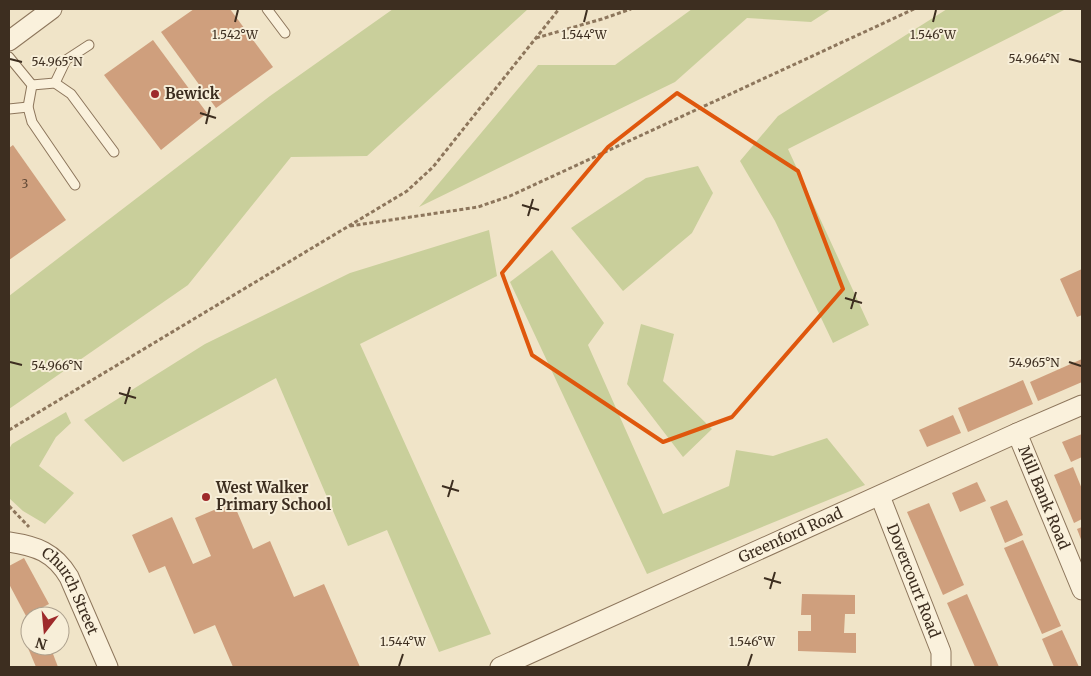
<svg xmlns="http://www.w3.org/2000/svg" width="1091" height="676" font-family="Merriweather,serif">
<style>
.green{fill:#c9cf9b}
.building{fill:#cf9f7d}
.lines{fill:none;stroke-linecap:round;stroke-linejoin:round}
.lane-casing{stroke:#8d765c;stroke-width:11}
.street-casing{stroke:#8d765c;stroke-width:21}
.path{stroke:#8d765c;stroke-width:3;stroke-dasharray:4 2.5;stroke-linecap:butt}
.lane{stroke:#faf1dc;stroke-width:9}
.street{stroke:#faf1dc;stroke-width:19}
.marked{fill:none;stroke:#df570d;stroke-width:4;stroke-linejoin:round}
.ticks{fill:none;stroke:#3d2e20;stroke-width:2}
.poi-dot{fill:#9e2a2b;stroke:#f7eed8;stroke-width:2}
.labels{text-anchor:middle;stroke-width:4;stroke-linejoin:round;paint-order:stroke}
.number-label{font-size:12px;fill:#624a37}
.poi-label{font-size:15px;font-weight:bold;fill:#3d2e20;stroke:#f7eed8;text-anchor:start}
.street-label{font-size:15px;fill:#3d2e20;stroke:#f7eed8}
.ticks-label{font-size:12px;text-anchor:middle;fill:#3d2e20;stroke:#f7eed8;stroke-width:4;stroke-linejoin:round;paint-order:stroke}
</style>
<rect width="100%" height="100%" fill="#f0e4c8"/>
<g class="green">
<path d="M393,9H528L367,156L291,157L188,285L9,409V296L270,96Z"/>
<path d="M692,9H831L811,22L747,18L675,82L419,207L538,65H615Z"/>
<path d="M947,9H1066L788,149L869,325L833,343L775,221L740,161L778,116Z"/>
<path d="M698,166L713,193L692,233L623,291L571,228L646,178Z"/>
<path d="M489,230L497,276L360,344L491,634L439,652L387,530L348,546L276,378L123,462L84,420L205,344L350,273Z"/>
<path d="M552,250L604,323L588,345L663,514L729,486L736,450L773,456L827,438L865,485L647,574L510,282Z"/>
<path d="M641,324L674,334L663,381L712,429L683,457L627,384Z"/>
<path d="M66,412L71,423L56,437L39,466L74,493L45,524L23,511L9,498V449L12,444Z"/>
</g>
<g class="building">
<path d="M194,9H230L273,67L216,108L161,32Z"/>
<path d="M153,40L207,113L161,150L104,75Z"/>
<path d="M13,145L66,220L9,260V148Z"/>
<path d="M1082,269V315L1077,317L1060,279Z"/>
<path d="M1082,359V382L1038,401L1030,382Z"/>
<path d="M1023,380L1033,404L968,432L958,408Z"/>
<path d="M953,415L961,433L927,447L919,430Z"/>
<path d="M1082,434V457L1071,462L1062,442Z"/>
<path d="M1073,467L1082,489V519L1074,523L1054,475Z"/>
<path d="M977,482L986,501L960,512L952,493Z"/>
<path d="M1007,500L1023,535L1005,543L990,507Z"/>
<path d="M233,502L253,549L270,541L294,597L324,584L360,667H233L215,625L194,634L165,566L149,573L132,535L172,517L193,564L211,556L195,518Z"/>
<path d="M929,503L964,585L943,595L907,512Z"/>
<path d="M1082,527V542L1077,529Z"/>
<path d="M1023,540L1061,626L1042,634L1004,548Z"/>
<path d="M24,558L49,604L26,616L9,584V566Z"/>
<path d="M802,594L855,595V614H845L844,633H856V653L798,651V631H811V615H801Z"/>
<path d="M967,594L999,667H975L947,603Z"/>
<path d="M30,619V640L23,622Z"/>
<path d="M1062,630L1079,667H1054L1042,639Z"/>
<path d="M34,646H50L58,667H36L28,648Z"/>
</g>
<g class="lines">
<g class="lane-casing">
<g id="lane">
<path d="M267,9L285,33"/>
<path d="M9,57L32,85L28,107L32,122L75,185"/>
<path d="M55,83L66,60L89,45"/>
<path d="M32,85L55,83L71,94L114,152"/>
<path d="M9,109L28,107"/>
</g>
</g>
<g class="street-casing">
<g id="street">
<path d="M9,41L52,9"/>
<path id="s1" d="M1017,433L1082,590"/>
<path id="s2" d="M880,496L941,652V667"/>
<path id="s3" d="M9,542C36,546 54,552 69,577L108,667"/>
<path id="s4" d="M500,667L1017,433L1082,405"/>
</g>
</g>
<g class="path">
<path d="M536,38L602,19L631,9"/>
<path d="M350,226L478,207L510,196L914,9"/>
<path d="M9,430L407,191L433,167L559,9"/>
<path d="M9,506L29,527"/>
</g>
<use href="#lane" class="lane"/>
<use href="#street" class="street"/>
</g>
<path class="marked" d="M677,93L798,171L843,289L732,417L663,442L532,355L502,273L608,147Z"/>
<path class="ticks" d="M235,22L238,10M584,22L587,10M933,22L936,10M10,59L22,62M1069,59L1081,62M200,113L216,118M206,124L210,107M522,205L539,210M528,216L533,199M845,298L862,303M851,309L856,292M10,362L22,365M1069,362L1081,366M119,393L136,398M125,404L130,387M442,486L459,491M448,497L453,480M764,578L781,583M770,589L775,572M399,666L403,654M748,666L752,654"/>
<g class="poi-dot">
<circle cx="155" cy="94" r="5"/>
<circle cx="206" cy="497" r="5"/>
</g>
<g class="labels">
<g class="number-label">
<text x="25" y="188">3</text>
</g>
<g class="poi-label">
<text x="165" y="99">Bewick</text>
<text x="216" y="493">West Walker<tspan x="216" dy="17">Primary School</tspan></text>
</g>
<g class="street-label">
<text dy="5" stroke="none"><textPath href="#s1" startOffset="70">Mill Bank Road</textPath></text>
<text dy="5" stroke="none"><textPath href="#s4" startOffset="319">Greenford Road</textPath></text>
<text dy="5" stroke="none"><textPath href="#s2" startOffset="91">Dovercourt Road</textPath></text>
<text dy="5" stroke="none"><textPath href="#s3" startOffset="85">Church Street</textPath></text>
</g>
</g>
<g class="ticks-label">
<text x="235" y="39">1.542°W</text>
<text x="584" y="39">1.544°W</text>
<text x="933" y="39">1.546°W</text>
<text x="1034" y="63">54.964°N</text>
<text x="57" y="66">54.965°N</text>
<text x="1034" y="367">54.965°N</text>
<text x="57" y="370">54.966°N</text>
<text x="403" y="646">1.544°W</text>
<text x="752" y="646">1.546°W</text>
</g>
<rect width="1091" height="676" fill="none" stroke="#3d2e20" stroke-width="20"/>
<g transform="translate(45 631) rotate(196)"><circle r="24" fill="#f7eed8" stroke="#ada18e"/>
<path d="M0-4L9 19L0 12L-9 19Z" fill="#9e2a2b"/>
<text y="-8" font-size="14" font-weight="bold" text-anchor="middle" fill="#3d2e20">N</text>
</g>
</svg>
